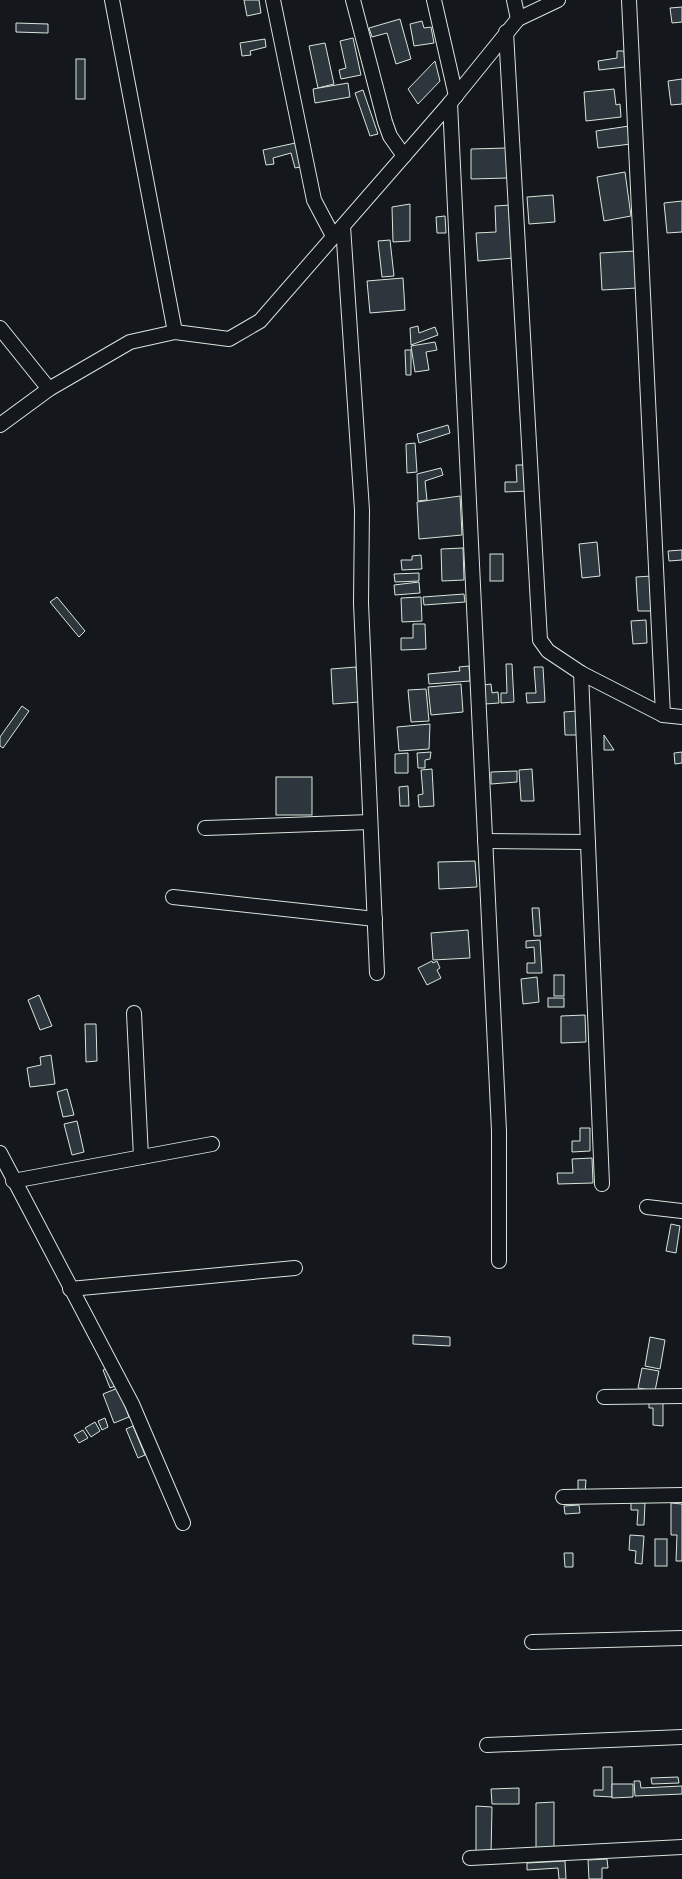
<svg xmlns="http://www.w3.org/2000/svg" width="682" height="1879" font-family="Lato,sans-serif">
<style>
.building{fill:#2c363c;stroke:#d8e6dc}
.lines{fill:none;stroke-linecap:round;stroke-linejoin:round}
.minor-casing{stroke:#d8e6dc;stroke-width:16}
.minor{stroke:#14181c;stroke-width:14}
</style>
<rect width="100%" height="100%" fill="#14181c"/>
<g class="building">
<path d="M244,0H259L261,13L247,16Z"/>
<path d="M682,7V22L672,23L670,8Z"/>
<path d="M400,19L411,59L396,64L387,33L372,37L369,28Z"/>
<path d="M422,21L424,28L431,27L434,43L414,46L410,24Z"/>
<path d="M16,23L48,24V33L16,32Z"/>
<path d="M353,38L361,75L341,79L339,70L346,68L340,41Z"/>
<path d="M265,39L266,47L250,51L251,55L242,56L240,43Z"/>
<path d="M325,43L334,84L318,88L309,46Z"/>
<path d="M617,51H624L625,67L599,70L598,61L617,58Z"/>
<rect x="76" y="59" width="9" height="40"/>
<path d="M435,61L440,81L418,104L408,89Z"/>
<path d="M682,79V104L671,105L668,81Z"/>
<path d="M348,83L350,97L315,103L313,89Z"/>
<path d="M614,89L616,105L620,104L621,117L586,121L584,92Z"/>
<path d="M363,90L378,134L370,136L355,93Z"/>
<path d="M629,126L631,144L598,148L596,131Z"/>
<path d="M300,142L305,166L295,168L291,153L273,158L274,164L266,165L263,150Z"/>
<path d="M507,148L508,178L471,179V149Z"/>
<path d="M625,172L631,216L604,221L597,177Z"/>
<path d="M553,195L555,222L529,224L527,197Z"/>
<path d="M682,201V232L667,233L664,203Z"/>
<path d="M410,204V241L393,242L392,207Z"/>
<path d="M511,205L514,258L478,261L476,233L496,232L495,206Z"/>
<path d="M445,216L446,233H437L436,217Z"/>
<path d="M390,240L394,276L382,277L378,241Z"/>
<path d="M635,251L637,288L602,290L600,253Z"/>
<path d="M403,278L405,310L370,313L367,281Z"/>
<path d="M418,326L419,333L435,327L438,335L411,345L410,328Z"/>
<path d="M435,342L437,350L426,352L429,370L415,372L411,346Z"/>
<path d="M405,350H411V375H406Z"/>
<path d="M448,425L450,433L419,443L417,434Z"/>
<path d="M415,443L417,472L407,473L406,444Z"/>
<path d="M516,465H525L527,491L505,492V482H517Z"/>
<path d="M441,468L443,475L425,481L427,500L418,501L417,474Z"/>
<path d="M460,496L462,535L419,539L417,502Z"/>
<path d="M597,542L600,576L582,578L579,544Z"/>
<path d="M463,548L464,580L442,581L441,549Z"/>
<path d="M682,550V560L669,561L668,551Z"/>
<rect x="490" y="554" width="13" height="27"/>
<path d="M421,555L422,569L402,570L401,560H412V556Z"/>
<path d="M419,573V581L395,582L394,574Z"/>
<path d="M652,576L654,611H638L636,577Z"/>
<path d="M419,582L420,593L395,595L394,585Z"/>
<path d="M464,594L465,602L424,605L423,597Z"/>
<path d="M57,597L85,631L79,637L50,602Z"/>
<path d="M421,597L422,621L402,622L401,598Z"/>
<path d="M646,620L647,643L633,644L631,621Z"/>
<path d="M413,624H425L426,649L401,650V638H413Z"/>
<path d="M506,664H512L514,702L501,703V693H507Z"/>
<path d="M469,666L470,681L429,684L428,674L460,671L459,667Z"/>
<path d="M356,667L359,702L333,704L331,669Z"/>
<path d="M534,667H543L545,702L527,703L526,693H536Z"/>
<path d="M461,684L463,712L431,715L428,687Z"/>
<path d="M491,684L492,693L498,692L499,703L485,704L484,685Z"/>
<path d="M426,689L429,721L411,722L408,690Z"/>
<path d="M22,706L29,711L3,748L0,746V737Z"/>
<path d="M577,711L578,735H565L564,712Z"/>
<path d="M430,724L429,749L399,751L397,727Z"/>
<path d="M604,735L614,750H604Z"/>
<path d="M431,752L430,759L425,760V768H418L417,753Z"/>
<path d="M682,752V763L675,764L674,753Z"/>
<path d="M408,753V773H395V754Z"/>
<path d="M432,769L434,806L419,807L418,795L423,794L421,770Z"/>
<path d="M532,769L534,801H521L519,770Z"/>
<path d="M517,771V782L491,784V772Z"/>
<rect x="276" y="777" width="36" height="38"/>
<path d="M408,786L409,806H400L399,787Z"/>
<path d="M475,861L477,887L439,889L438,862Z"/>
<path d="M532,908H539L541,936H534Z"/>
<path d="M468,930L470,958L433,960L431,933Z"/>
<path d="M540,940L542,973H527V963H535L534,947L526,948V941Z"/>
<path d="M432,961L433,963L437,961L440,968L437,970L441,978L427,985L418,968Z"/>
<rect x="554" y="975" width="10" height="21"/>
<path d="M537,977L539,1002L523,1004L521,979Z"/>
<path d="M39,995L52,1026L40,1030L28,1000Z"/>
<rect x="548" y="998" width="16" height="9"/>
<path d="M585,1015L586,1042L561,1043V1016Z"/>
<path d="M85,1024H96L97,1061L86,1062Z"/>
<path d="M51,1055L55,1084L30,1087L27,1068L41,1065L40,1057Z"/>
<path d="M67,1089L74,1115L63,1117L57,1092Z"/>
<path d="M77,1121L84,1152L72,1155L64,1124Z"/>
<path d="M580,1128H590V1151L572,1152V1141H580Z"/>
<path d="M592,1158L593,1183L558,1184L557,1173H573L572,1159Z"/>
<path d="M671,1224L680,1226L676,1253L666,1251Z"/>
<path d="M413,1335L450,1337V1346L413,1344Z"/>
<path d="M650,1337L665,1340L660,1369L645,1366Z"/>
<path d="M111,1366L118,1385L110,1388L103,1370Z"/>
<path d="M642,1368L659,1371L655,1391L638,1388Z"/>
<path d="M118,1388L129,1417L114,1423L103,1394Z"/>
<path d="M649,1400L663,1401V1426L653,1425V1408H649Z"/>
<path d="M105,1418L108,1427L102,1430L98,1421Z"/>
<path d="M95,1422L100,1431L91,1437L85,1428Z"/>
<path d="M133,1426L145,1455L138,1458L126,1429Z"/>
<path d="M83,1430L88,1438L79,1443L74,1435Z"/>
<path d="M578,1480H586L585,1493H578Z"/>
<path d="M631,1502L645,1503L644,1525H637L638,1510H631Z"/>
<path d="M671,1503L682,1504V1561H676L677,1535H671Z"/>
<path d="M579,1505L580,1513L565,1514L564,1506Z"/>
<path d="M630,1535L644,1536L642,1564L635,1563L636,1551L629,1550Z"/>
<rect x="655" y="1539" width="12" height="27"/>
<path d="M564,1553H573V1567H565Z"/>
<path d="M603,1767H612V1797L594,1796V1790H603Z"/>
<path d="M678,1777L679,1783L652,1784L651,1778Z"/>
<path d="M634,1781H640L641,1788L682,1786V1794L635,1796Z"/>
<path d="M612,1784H633V1797L612,1798Z"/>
<path d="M519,1788V1804H492L491,1789Z"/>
<path d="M554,1802V1848H536V1803Z"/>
<path d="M476,1806L492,1807L491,1854H476Z"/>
<path d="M607,1859L608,1868H602V1879H589L588,1860Z"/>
<path d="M565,1861L566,1879H559L558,1868L527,1870V1863Z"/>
</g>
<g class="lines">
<g class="minor-casing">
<g id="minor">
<path d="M112,0L175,332"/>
<path d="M273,0L314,200L333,236"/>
<path d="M353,0L385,122L390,136L404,156"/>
<path d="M434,0L456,96"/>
<path d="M514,0L518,19"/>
<path d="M629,0L663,715"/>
<path d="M506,32L540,640L548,651L581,673L663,715L682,717"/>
<path d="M450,103L499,1131V1261"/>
<path d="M343,226L362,510L361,603L377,973"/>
<path d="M0,328L49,389"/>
<path d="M0,425L49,389L130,342L175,332L229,339L260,321L450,103L518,19L558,0"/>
<path d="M581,673L602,1184"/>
<path d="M205,828L370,822"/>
<path d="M485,841L588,842"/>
<path d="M173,897L375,919"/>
<path d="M134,1013L141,1157"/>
<path d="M0,1153L132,1404L183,1523"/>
<path d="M13,1181L212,1144"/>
<path d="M647,1207L682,1211"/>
<path d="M70,1289L295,1268"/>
<path d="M604,1397L682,1396"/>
<path d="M563,1497L682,1495"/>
<path d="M532,1642L682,1638"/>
<path d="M487,1745L682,1737"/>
<path d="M470,1858L682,1847"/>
</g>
</g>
<use href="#minor" class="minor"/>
</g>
</svg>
